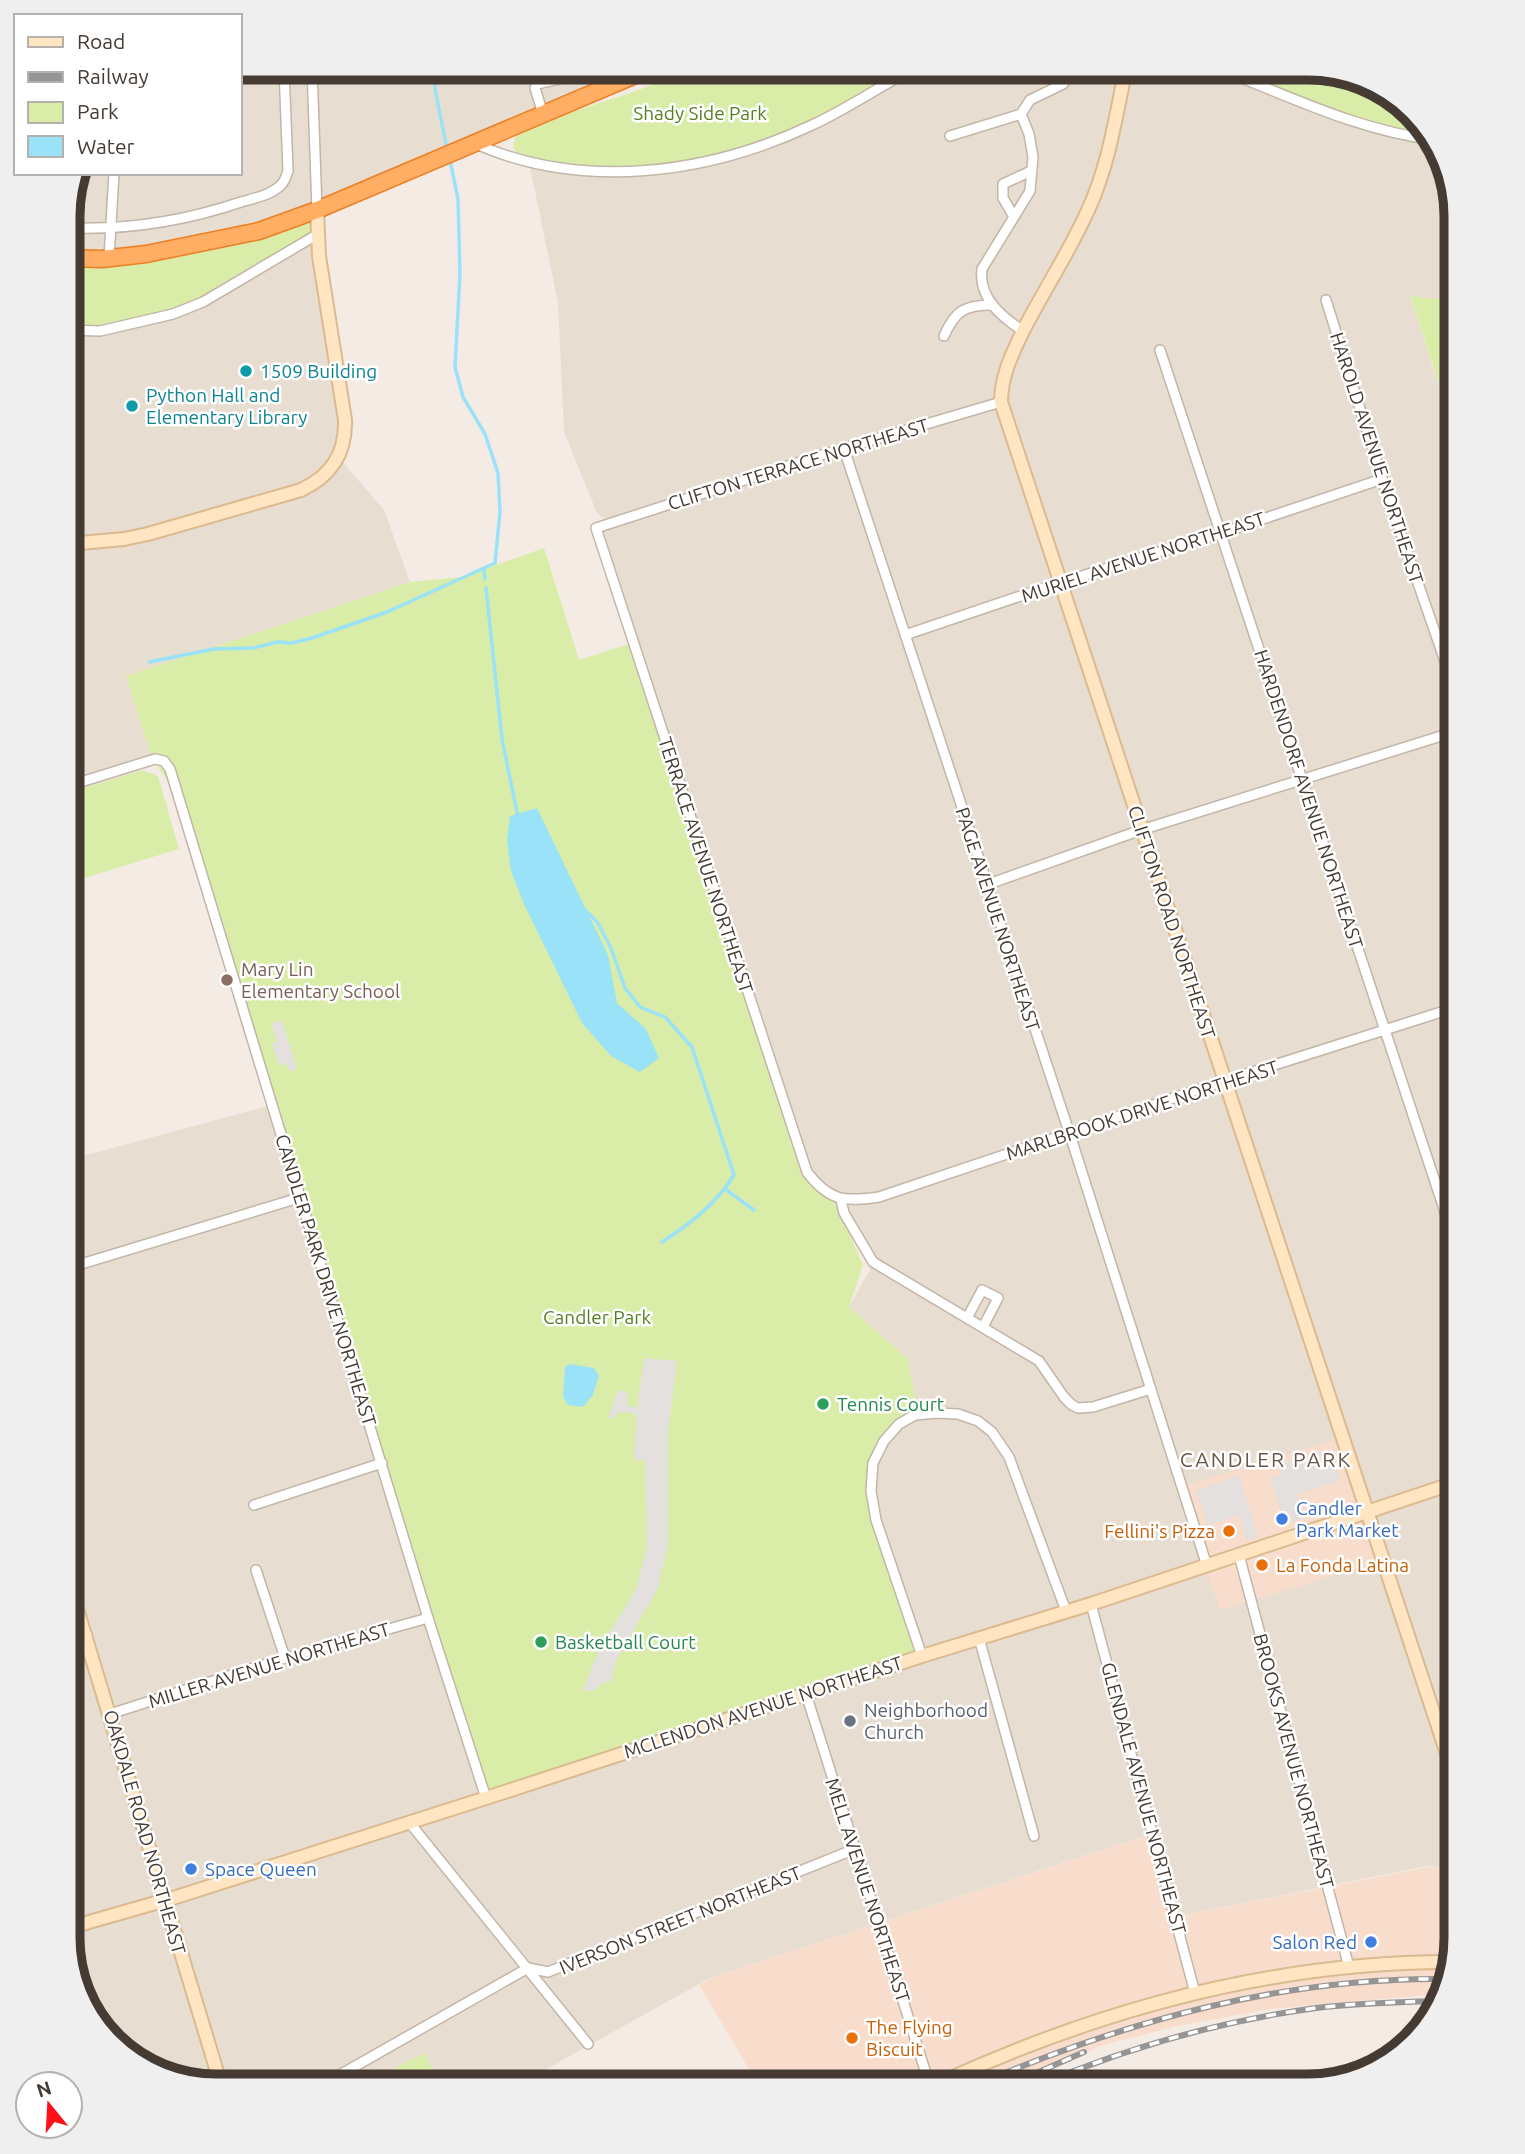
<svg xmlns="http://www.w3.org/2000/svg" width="1525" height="2154" font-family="Ubuntu,sans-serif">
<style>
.residential{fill:#e8ddd1}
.commercial{fill:#f8ddcc}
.green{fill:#daeda8}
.parking{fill:#e4e0dd}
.water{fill:#99e2f7}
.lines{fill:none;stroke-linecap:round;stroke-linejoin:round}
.stream{stroke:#99e2f7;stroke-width:3.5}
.street-casing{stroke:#c3b5a8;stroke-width:12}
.secondary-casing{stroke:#dbba90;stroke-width:16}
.highway-casing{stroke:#ed7e24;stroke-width:19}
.street{stroke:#fff;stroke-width:9}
.secondary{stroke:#ffe5c2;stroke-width:12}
.highway{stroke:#ffae63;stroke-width:16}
.rail-casing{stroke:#959595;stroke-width:6}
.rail{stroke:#fff;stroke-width:3.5;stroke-dasharray:10;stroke-linecap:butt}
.culture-dot{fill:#0f9aa8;stroke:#fff;stroke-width:2.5}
.education-dot{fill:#8d6e63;stroke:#fff;stroke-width:2.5}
.leisure-dot{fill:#2e9e5b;stroke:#fff;stroke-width:2.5}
.shop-dot{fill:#3f7fe0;stroke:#fff;stroke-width:2.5}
.food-dot{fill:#e8710a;stroke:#fff;stroke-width:2.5}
.worship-dot{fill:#6b7280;stroke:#fff;stroke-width:2.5}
.labels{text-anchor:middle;stroke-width:5;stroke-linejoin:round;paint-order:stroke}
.park-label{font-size:19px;fill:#557e21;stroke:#fff}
.culture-label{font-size:19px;fill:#0d838f;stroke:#fff;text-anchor:start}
.street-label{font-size:19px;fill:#463b33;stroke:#fff}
.education-label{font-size:19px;fill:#785e54;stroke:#fff;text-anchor:start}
.leisure-label{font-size:19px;fill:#27864d;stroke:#fff;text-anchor:start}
.shop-label{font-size:19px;fill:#366cbe;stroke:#fff;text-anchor:start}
.food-label{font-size:19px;fill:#c56008;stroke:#fff;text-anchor:start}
.worship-label{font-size:19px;fill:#5b616d;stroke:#fff;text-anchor:start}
.neighbourhood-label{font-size:21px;letter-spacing:2px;fill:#6a5749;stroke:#fff}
.rim{fill:none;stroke:#463b33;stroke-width:9}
</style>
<rect width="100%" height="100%" fill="#f4ece4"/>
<g class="residential">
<path d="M240,68H657L215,244L69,261V207L78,173H240Z"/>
<path d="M920,68L1215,69L1378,131L1437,142L1457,217V301L1410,297L1457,441V1870L1427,1866L1174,1917L1154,1833L710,1978L516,2086L208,2085L142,2066L88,2012L68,1937V1160L268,1106L881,1546L869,1463L907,1359L849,1307L877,1257L837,1206L805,1174L599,532L607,521L597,513L564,432L558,303L530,167H564L743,154L840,111Z"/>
<path d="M315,231L346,404L341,460L384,510L410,582L126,676L151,756L68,782L69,327Z"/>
</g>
<g class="commercial">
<path d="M1335,1440L1379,1562L1220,1610L1177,1488Z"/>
<path d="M1155,1833L1175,1917L1428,1867L1457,1870V1938L1441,1994L1271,2009L1177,2026L1100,2046L1013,2086H759L699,1985L711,1978Z"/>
</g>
<g class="green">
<path d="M695,68H902L813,121L786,134L689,162L625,169L561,166L516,152L513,147L517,130L636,91Z"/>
<path d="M1229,69H1317L1383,88L1432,137C1361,125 1296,92 1229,69Z"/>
<path d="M314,215L315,231L189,309L118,327H69V263Z"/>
<path d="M1410,296L1457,301V438Z"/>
<path d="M544,548L579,660L632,643L805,1174L837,1206L863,1265L849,1307L907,1358L918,1411L884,1434L869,1499L919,1653L482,1795L169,784L151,756L126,676L410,582L462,577Z"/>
<path d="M142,770L158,776L179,849L68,883V793Z"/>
<path d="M424,2053L441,2086L364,2085Z"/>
</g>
<g class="parking">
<path d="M282,1020L297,1069L289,1071L286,1064L279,1065L272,1044L277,1042L272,1024Z"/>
<path d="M644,1358L677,1361L668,1431V1546L657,1590L616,1661L611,1681L601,1684L596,1690L583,1691L599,1649L636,1590L647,1545L645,1460H634V1453L637,1414L623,1412L618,1413L612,1419H608L618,1390L628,1393L627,1405L637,1409Z"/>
<path d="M1327,1450L1340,1480L1297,1494L1306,1518L1285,1523L1270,1477L1282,1475L1279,1464Z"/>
<path d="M1239,1475L1258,1536L1247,1541L1239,1515L1208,1526L1196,1491Z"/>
</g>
<g class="water">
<path d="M537,808L608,955L617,1003L646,1029L659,1058L640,1072L611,1056L582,1023L524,904L511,871L507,840L510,816Z"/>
<path d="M570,1364L594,1368L599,1376L593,1395L583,1407L568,1405L563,1397L565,1367Z"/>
</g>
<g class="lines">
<g class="stream">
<path d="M435,68V89L447,149"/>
<path d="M484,570L485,579"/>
<path d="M486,588L502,739L518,817"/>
<path d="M149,662L214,649L253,648L277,642L292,643L312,638L387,612L495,563L500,512L498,473L485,434L463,397L455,367L460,274L458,199L450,160"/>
<path d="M585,910L598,923L611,948L625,988L640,1007L665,1017L692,1047L734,1175C716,1204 690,1224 662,1242"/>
<path d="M725,1189L754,1210"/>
</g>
<g class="street-casing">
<g id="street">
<path d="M312,68L317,210"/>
<path d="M1219,69C1289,96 1359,131 1435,140"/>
<path d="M543,114L535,88L537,84L568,77L575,68"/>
<path d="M950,136L1021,114"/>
<path d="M476,144C583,191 709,174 812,125C847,109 880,86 915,68"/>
<path d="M1014,217L1003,198V184L1031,171"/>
<path d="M69,228C128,230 185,221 241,202C255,198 271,195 281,185C285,181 286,176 288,171L284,68"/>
<path d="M109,258L114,173"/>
<path d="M1326,300L1382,479L1457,696"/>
<path d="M69,330L100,331L173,314L203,302L318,234"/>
<path d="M1023,331C1002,317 978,298 982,269L1030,191L1033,157L1029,134L1021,114L1030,100L1063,84L1074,68"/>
<path d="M944,336C955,311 964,305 992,305"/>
<path d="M1160,350L1457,1248"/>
<path d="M1001,402L828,453L596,528L807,1172C829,1201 844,1202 879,1197L1224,1081L1457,1007"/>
<path d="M844,449L1072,1141L1207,1566"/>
<path d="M905,635L1059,583L1221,533L1382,479"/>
<path d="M68,786L155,759L164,761L170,769L428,1618L486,1798"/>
<path d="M986,885L1141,830L1457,731"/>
<path d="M841,1200L844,1213L873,1262L1039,1361L1064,1397L1072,1405L1078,1408L1093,1407L1151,1389"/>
<path d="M68,1268L302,1197"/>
<path d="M967,1318L982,1290L998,1298L983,1327"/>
<path d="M254,1505L382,1463"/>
<path d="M1239,1555L1349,1967"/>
<path d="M256,1570L285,1658"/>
<path d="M1091,1604L1195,1993"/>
<path d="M979,1638L1034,1836"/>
<path d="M68,1640L87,1635"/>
<path d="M922,1656L876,1520L871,1491L873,1463L884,1441L899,1424L915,1415L937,1413L958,1414L978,1421L992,1432L1009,1457L1066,1611"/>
<path d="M806,1694L930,2086"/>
<path d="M110,1714L285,1658L428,1618"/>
<path d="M409,1822L588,2044"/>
<path d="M322,2085L528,1968L548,1972L855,1849"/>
</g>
</g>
<g class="secondary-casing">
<g id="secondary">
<path d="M1126,68C1116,115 1109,164 1089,208C1070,251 1044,290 1023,331C1012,354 1001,376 1001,402L1457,1784"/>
<path d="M69,544L124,539L148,534L301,490C331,476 346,454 345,420L319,256L317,210"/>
<path d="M68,1579L221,2085"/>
<path d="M68,1928L173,1898L486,1798L922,1656L1091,1604L1457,1482"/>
<path d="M933,2086C1095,2011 1271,1962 1450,1962"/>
</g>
</g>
<g class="highway-casing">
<path id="highway" d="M69,258L102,259L146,254L259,231L317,210L652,68"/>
</g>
<use href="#street" class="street"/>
<use href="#secondary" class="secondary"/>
<use href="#highway" class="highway"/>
<g class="rail-casing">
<g id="rail">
<path d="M974,2086C1123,2022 1282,1977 1446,1979"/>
<path d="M1007,2086L1084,2052"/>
<path d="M1037,2086C1126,2048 1220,2021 1316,2008C1357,2003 1398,2002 1439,2001"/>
</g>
</g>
<use href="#rail" class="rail"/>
</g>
<g class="culture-dot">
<circle cx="246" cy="371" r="7"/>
<circle cx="132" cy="406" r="7"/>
</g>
<circle class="education-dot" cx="227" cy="980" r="7"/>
<g class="leisure-dot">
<circle cx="823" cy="1404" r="7"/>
<circle cx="541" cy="1642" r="7"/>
</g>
<g class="shop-dot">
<circle cx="1282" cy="1519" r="7"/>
<circle cx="191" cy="1869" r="7"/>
<circle cx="1371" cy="1942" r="7"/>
</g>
<g class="food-dot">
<circle cx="1229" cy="1531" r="7"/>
<circle cx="1262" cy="1565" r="7"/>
<circle cx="852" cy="2038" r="7"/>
</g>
<circle class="worship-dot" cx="850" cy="1721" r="7"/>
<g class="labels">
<g class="park-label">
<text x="700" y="120">Shady Side Park</text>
<text x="597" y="1324">Candler Park</text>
</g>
<g class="culture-label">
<text x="260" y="378">1509 Building</text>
<text x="146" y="402">Python Hall and<tspan x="146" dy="22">Elementary Library</tspan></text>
</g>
<g class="street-label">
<text transform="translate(1377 458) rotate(72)" y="7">HAROLD AVENUE NORTHEAST</text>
<text transform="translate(798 464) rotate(-17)" y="7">CLIFTON TERRACE NORTHEAST</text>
<text transform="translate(1143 557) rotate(-18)" y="7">MURIEL AVENUE NORTHEAST</text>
<text transform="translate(1309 799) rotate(72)" y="7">HARDENDORF AVENUE NORTHEAST</text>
<text transform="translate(706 865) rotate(72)" y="7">TERRACE AVENUE NORTHEAST</text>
<text transform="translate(998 919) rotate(72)" y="7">PAGE AVENUE NORTHEAST</text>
<text transform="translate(1172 922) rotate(72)" y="7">CLIFTON ROAD NORTHEAST</text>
<text transform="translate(1142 1110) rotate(-18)" y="7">MARLBROOK DRIVE NORTHEAST</text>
<text transform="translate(326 1280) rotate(73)" y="7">CANDLER PARK DRIVE NORTHEAST</text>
<text transform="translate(269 1665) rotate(-17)" y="7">MILLER AVENUE NORTHEAST</text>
<text transform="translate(763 1707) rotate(-18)" y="7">MCLENDON AVENUE NORTHEAST</text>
<text transform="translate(1294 1761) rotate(75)" y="7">BROOKS AVENUE NORTHEAST</text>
<text transform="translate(1144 1798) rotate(75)" y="7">GLENDALE AVENUE NORTHEAST</text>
<text transform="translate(145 1832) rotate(74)" y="7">OAKDALE ROAD NORTHEAST</text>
<text transform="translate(868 1890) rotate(72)" y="7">MELL AVENUE NORTHEAST</text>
<text transform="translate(680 1920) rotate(-22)" y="7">IVERSON STREET NORTHEAST</text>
</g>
<g class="education-label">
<text x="241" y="976">Mary Lin<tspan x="241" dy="22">Elementary School</tspan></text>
</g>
<g class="leisure-label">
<text x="837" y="1411">Tennis Court</text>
<text x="555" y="1649">Basketball Court</text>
</g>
<g class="shop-label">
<text x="1296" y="1515">Candler<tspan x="1296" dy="22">Park Market</tspan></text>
<text x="205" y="1876">Space Queen</text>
<text x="1357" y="1949" text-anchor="end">Salon Red</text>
</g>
<g class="food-label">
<text x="1215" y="1538" text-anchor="end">Fellini's Pizza</text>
<text x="1276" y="1572">La Fonda Latina</text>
<text x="866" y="2034">The Flying<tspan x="866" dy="22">Biscuit</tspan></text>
</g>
<g class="worship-label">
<text x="864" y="1717">Neighborhood<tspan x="864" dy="22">Church</tspan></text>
</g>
<g class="neighbourhood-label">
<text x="1266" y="1467">CANDLER PARK</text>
</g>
</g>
<path d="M0 0H1525V2154H0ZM216 80H1308A136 136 0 0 1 1444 216V1938A136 136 0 0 1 1308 2074H216A136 136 0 0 1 80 1938V216A136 136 0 0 1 216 80Z" fill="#f0efef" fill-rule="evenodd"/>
<path class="rim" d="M216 80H1308A136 136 0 0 1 1444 216V1938A136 136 0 0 1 1308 2074H216A136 136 0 0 1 80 1938V216A136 136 0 0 1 216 80Z"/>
<rect x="14" y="14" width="228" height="161" fill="#ffffff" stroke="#b5b1ad" stroke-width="2"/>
<rect x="28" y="37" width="35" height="10" fill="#ffe5c2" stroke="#b5b1ad" stroke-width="2"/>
<text x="77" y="49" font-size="21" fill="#463b33">Road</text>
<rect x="28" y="72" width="35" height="10" fill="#959595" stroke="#b5b1ad" stroke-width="2"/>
<text x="77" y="84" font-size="21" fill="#463b33">Railway</text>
<rect x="28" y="102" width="35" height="21" fill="#daeda8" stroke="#b5b1ad" stroke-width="2"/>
<text x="77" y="119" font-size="21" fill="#463b33">Park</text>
<rect x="28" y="136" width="35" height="21" fill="#99e2f7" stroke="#b5b1ad" stroke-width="2"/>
<text x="77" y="154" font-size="21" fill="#463b33">Water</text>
<g transform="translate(49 2105) rotate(342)"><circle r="33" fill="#ffffff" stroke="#b5b1ad" stroke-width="2"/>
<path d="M0-5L12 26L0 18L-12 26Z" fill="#ff0f18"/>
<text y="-10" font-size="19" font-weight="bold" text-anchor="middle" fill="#463b33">N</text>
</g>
</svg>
